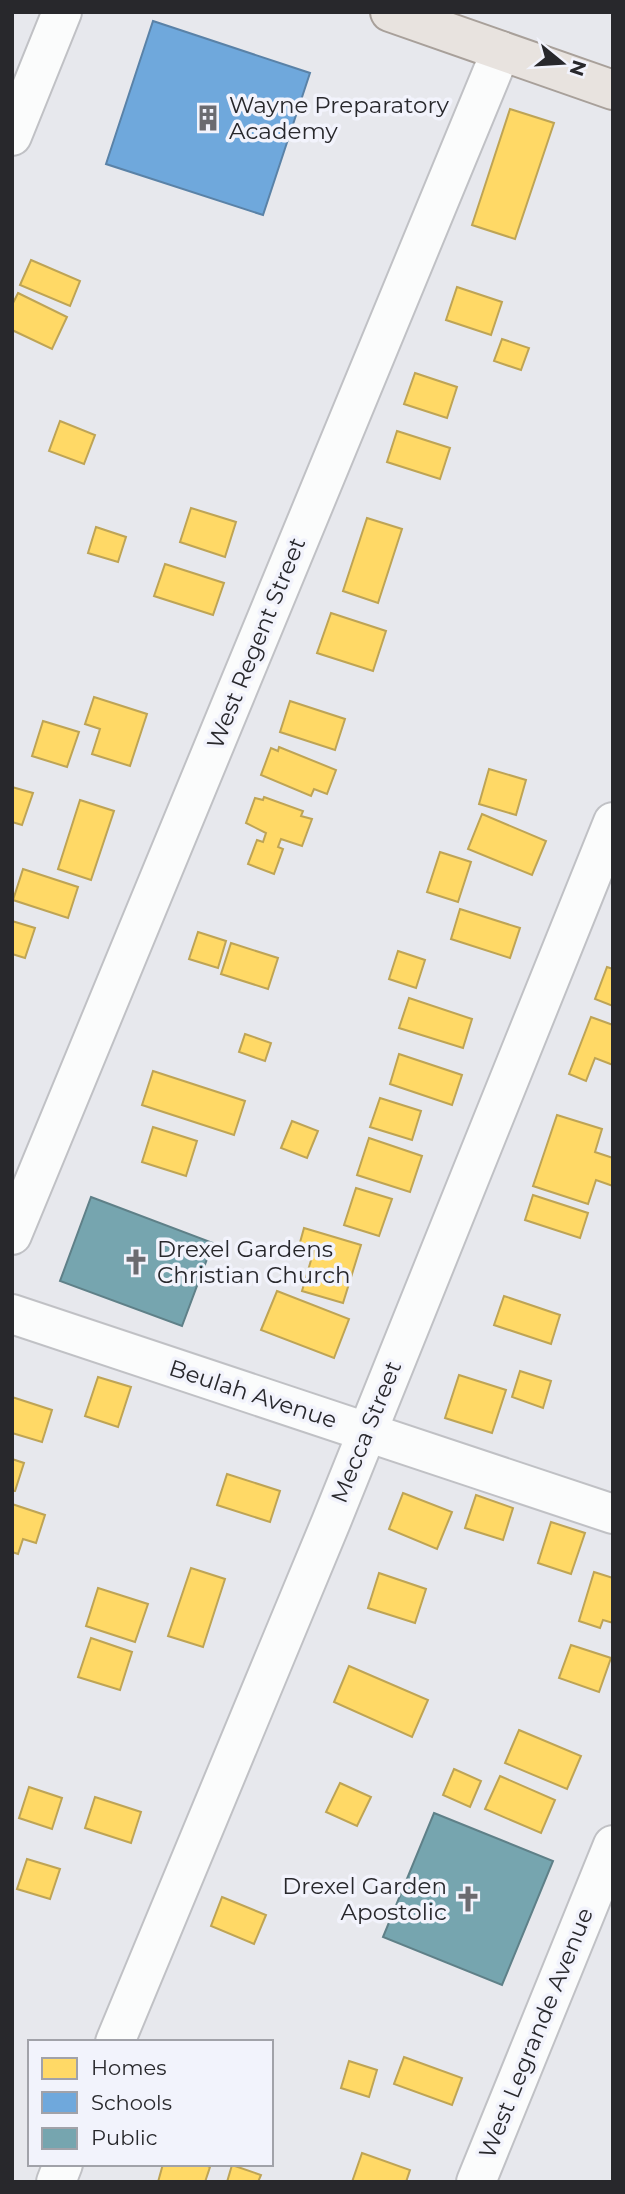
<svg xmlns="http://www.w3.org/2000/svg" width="625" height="2194" font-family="Montserrat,sans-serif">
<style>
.homes{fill:#ffd966;stroke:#bea455;stroke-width:2}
.schools{fill:#6fa8dc;stroke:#5a82a7;stroke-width:2}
.public{fill:#76a5af;stroke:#5f8088;stroke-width:2}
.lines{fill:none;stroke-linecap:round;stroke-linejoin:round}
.minor-casing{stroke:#c0c1c5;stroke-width:42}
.major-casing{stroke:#a8a09a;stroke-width:42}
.minor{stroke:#fbfcfc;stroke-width:38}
.major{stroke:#e8e3df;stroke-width:38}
.labels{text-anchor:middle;stroke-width:7;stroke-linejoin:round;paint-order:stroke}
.poi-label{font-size:23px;fill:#28282c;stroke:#f2f3fc;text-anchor:start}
.street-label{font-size:23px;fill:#28282c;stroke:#f2f3fc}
</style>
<rect width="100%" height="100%" fill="#e7e8ed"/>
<g class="homes">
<path d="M510,109L554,123L515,239L472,225Z"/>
<path d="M31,260L80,281L70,306L20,285Z"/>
<path d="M457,287L502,302L491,335L446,320Z"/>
<path d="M18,293L67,317L52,349L12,330V305Z"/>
<path d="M502,339L529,348L521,370L494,361Z"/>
<path d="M415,373L457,387L447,418L404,404Z"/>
<path d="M60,421L95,435L84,464L49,451Z"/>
<path d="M397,431L450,448L440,479L387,462Z"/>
<path d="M191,508L236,522L225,557L180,542Z"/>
<path d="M367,518L402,529L378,603L343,591Z"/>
<path d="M96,527L126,537L118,562L88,553Z"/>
<path d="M165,564L224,583L213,615L154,596Z"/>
<path d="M331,613L386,631L373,671L317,653Z"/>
<path d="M94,697L147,714L130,766L92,754L100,729L85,724Z"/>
<path d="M290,701L345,719L335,750L280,732Z"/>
<path d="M43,721L79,732L67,767L32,756Z"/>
<path d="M279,747L336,770L327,794L314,789L311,796L261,775L271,748L278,751Z"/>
<path d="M489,769L526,780L516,815L479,804Z"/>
<path d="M12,787L33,793L22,825L12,822Z"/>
<path d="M264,797L303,811L301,816L312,819L302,846L281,839L278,847L283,849L274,874L248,864L257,840L263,842L266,833L246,823L255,798L263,800Z"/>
<path d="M80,800L114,811L91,880L58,869Z"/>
<path d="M482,814L546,841L532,875L468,849Z"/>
<path d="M440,852L471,862L458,902L427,892Z"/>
<path d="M23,869L78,887L68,918L13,900Z"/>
<path d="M460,909L520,928L510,958L451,939Z"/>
<path d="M12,921L35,928L25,958L12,954Z"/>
<path d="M198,932L226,941L218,968L189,959Z"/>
<path d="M231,943L278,958L268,989L221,974Z"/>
<path d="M398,951L425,960L416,988L389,979Z"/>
<path d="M607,967L613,969V1006L595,999Z"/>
<path d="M409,998L472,1019L463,1048L399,1028Z"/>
<path d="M591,1017L613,1025V1065L595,1058L586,1081L569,1074Z"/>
<path d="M245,1034L271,1043L265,1061L239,1052Z"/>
<path d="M399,1054L462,1075L452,1105L390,1084Z"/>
<path d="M153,1071L245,1101L234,1135L142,1105Z"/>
<path d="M380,1098L421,1111L412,1140L370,1127Z"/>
<path d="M557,1115L602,1129L595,1152L613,1158V1186L596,1180L588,1204L533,1186Z"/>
<path d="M292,1121L318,1131L307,1158L281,1148Z"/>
<path d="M153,1127L197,1141L186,1176L142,1162Z"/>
<path d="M369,1138L422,1156L410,1192L357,1175Z"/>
<path d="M356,1188L392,1199L379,1236L344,1225Z"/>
<path d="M533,1195L588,1213L580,1238L525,1220Z"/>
<path d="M304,1228L361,1245L343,1303L302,1291L314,1250L299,1246Z"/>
<path d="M277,1291L349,1319L334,1358L261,1330Z"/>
<path d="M504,1296L560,1315L551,1344L494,1325Z"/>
<path d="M520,1371L551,1381L543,1408L512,1397Z"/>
<path d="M459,1375L506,1390L492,1433L445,1418Z"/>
<path d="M98,1377L131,1387L118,1427L85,1416Z"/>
<path d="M12,1397L52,1410L42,1442L12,1433Z"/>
<path d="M12,1459L24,1463L15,1491H12Z"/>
<path d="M227,1474L280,1491L270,1522L217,1505Z"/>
<path d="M403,1493L452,1512L437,1549L389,1529Z"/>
<path d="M476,1495L513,1508L503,1540L465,1528Z"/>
<path d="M12,1504L45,1515L36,1543L23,1539L18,1554L12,1552Z"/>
<path d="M551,1522L585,1533L571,1574L538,1563Z"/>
<path d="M191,1568L225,1579L203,1647L168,1636Z"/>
<path d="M594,1572L613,1578V1623L603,1620L600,1628L579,1621Z"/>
<path d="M379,1573L426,1589L415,1623L368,1608Z"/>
<path d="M98,1588L148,1604L135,1642L86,1626Z"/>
<path d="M91,1638L132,1652L120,1690L78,1677Z"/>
<path d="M571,1645L611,1658L599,1692L559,1678Z"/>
<path d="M349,1666L428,1700L412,1737L334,1702Z"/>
<path d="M519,1730L581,1756L567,1789L505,1763Z"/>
<path d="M454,1769L481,1781L470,1807L443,1795Z"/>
<path d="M500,1776L555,1800L541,1833L485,1809Z"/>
<path d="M340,1783L371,1797L357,1826L326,1812Z"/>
<path d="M29,1787L62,1798L52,1829L19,1818Z"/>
<path d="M95,1797L141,1812L131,1843L85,1828Z"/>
<path d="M27,1859L60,1869L50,1899L17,1889Z"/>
<path d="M222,1897L266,1915L254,1944L211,1926Z"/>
<path d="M404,2057L462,2078L452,2105L394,2084Z"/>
<path d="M349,2061L377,2070L369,2097L341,2088Z"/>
<path d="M362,2153L410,2170L406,2182H352Z"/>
<path d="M163,2164H203L210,2167L205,2182H158Z"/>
<path d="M232,2165L261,2175L258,2182H227Z"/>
</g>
<path class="schools" d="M153,21L310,73L263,215L106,164Z"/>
<g class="public">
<path d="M91,1197L213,1243L182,1326L60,1281Z"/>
<path d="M434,1813L553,1861L502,1985L383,1937Z"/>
</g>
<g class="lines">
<g class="minor-casing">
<g id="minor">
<path d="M12,136L62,12"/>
<path d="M12,1235L501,51"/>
<path d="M12,1314L613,1514"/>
<path d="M115,2042L331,1522L613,822"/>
<path d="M56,2182L63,2164"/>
<path d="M476,2182L613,1845"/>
</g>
</g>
<g class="major-casing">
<path id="major" d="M390,12L613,90"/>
</g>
<use href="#minor" class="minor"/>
<use href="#major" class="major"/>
</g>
<defs>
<g id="building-bare" transform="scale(2.1)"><path d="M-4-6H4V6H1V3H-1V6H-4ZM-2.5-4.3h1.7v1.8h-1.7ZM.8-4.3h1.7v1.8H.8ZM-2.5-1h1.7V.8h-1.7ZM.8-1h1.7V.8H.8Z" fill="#6b6b70" stroke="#f2f3fc" stroke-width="2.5" paint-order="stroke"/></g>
<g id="church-bare" transform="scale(2.1)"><path d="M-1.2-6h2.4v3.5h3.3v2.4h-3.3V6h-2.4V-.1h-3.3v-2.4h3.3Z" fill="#6b6b70" stroke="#f2f3fc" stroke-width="2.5" paint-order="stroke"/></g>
</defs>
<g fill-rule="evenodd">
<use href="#building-bare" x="208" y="118"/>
<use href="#church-bare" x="136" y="1262"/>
<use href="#church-bare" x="468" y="1899"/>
</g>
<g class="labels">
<g class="poi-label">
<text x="229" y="113">Wayne Preparatory<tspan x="229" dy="26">Academy</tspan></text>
<text x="157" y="1257">Drexel Gardens<tspan x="157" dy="26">Christian Church</tspan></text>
<text x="447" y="1894" text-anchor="end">Drexel Garden<tspan x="447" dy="26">Apostolic</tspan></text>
</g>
<g class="street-label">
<text transform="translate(256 643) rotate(-68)" y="8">West Regent Street</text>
<text transform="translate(253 1394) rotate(18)" y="8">Beulah Avenue</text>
<text transform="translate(366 1432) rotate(-68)" y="8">Mecca Street</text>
<text transform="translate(536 2033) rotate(-68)" y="8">West Legrande Avenue</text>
</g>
</g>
<rect width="625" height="2194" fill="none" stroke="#28282c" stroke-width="28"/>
<rect x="28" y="2040" width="245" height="126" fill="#f2f3fc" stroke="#a1a2a9" stroke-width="2"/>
<rect x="42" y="2058" width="35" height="21" fill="#ffd966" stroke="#a1a2a9" stroke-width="2"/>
<text x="91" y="2075" font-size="21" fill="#28282c">Homes</text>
<rect x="42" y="2092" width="35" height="21" fill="#6fa8dc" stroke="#a1a2a9" stroke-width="2"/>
<text x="91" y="2110" font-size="21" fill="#28282c">Schools</text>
<rect x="42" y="2128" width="35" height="21" fill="#76a5af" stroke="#a1a2a9" stroke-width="2"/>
<text x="91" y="2145" font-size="21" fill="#28282c">Public</text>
<g transform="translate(562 63) rotate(108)" stroke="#f2f3fc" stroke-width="5" paint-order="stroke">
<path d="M0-5L12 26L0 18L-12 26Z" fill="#28282c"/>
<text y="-10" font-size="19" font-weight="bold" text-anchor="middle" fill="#28282c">N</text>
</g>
</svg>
